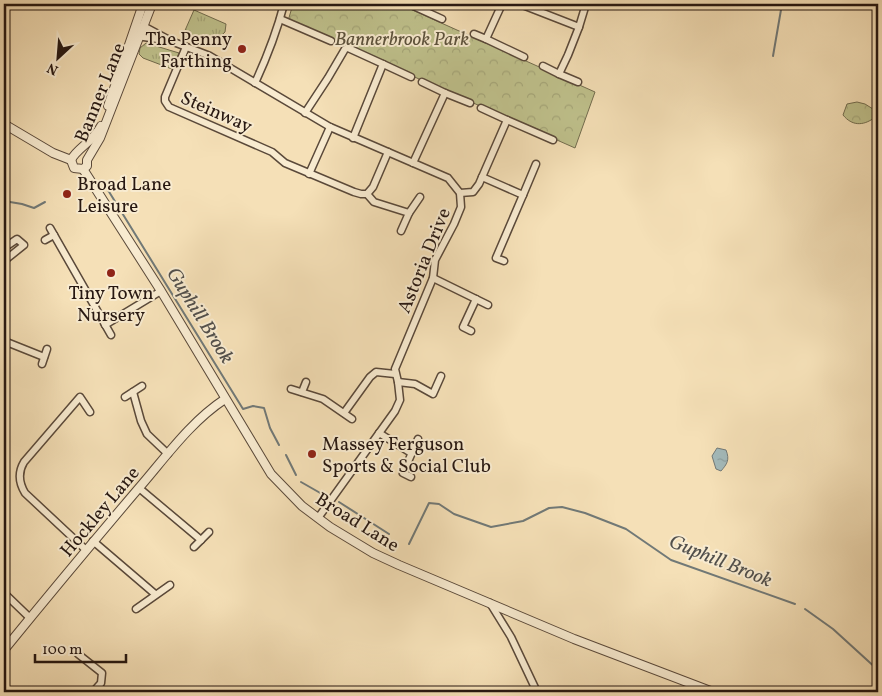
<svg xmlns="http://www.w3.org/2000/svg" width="882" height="696" font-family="Vollkorn,serif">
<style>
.grass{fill:url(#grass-tufts);stroke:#726c4e}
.forest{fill:url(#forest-crowns);stroke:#726c4e}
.water{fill:url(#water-ripples);stroke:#717977}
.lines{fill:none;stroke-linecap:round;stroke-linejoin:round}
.stream{stroke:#717977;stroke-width:2}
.minor-casing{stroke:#5a493a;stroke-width:9}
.tertiary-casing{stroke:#5a493a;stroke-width:10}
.minor{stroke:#f8ebd0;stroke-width:6}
.tertiary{stroke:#f8ebd0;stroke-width:8}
.poi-dot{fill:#8f2418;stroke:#f8ebd0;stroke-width:2}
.labels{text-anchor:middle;stroke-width:4;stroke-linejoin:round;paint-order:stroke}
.poi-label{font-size:19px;fill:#261711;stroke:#f8ebd0;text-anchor:start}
.park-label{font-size:19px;font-style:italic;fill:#5c523c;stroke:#f8ebd0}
.street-label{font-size:19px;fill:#261711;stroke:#f8ebd0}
.water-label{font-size:20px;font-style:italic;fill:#52504c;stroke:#f8ebd0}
</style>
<defs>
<pattern id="grass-tufts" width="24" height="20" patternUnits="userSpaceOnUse" patternTransform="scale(1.25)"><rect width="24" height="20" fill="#bfc18c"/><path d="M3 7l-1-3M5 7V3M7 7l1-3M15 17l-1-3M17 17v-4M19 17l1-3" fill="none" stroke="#a4a578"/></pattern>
<pattern id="forest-crowns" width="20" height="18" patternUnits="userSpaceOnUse" patternTransform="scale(1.25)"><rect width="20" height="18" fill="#bfc18c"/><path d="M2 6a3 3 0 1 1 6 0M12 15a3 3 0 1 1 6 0" fill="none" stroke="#a4a578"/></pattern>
<pattern id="water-ripples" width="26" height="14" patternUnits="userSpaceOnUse" patternTransform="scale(1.25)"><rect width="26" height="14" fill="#a3babb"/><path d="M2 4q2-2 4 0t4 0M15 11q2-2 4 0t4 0" fill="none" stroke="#8c9fa0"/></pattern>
</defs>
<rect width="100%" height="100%" fill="#f5e0b7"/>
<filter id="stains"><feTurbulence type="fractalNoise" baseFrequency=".004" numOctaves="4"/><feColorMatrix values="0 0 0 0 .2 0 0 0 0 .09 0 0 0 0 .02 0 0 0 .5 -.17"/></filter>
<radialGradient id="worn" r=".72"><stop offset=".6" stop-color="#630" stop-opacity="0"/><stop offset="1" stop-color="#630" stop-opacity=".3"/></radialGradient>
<g class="grass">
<path d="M194,10L226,24L225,32L210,46L183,35Z"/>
<path d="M146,43L179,53L172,69L143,58L139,54L140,48Z"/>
</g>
<g class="forest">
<path d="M293,4H399L595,92L575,148L288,21Z"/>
<path d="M857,102L865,104L873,109L874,118C863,126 852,126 843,115L847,104Z"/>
</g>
<path class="water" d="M717,448L726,450C730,460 727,464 721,471L716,469L712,456Z"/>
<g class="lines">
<g class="stream">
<path d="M773,56L782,4"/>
<path d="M103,182L243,409L253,406L264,408L270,428L279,445"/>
<path d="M4,201L22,204L34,208L45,202"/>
<path d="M286,455L296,475"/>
<path d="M301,482L322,494"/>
<path d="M339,502L389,534"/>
<path d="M409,544L429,503L439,504L454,514L491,527L523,521L549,508L562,507L585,513L626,529L671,560L795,604"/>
<path d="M805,609L833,629L878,670"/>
</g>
<g class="minor-casing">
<g id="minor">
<path d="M409,4L442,19"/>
<path d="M520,4L579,27L586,4"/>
<path d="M280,19L331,41"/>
<path d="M474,34L486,39L502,4"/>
<path d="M137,36L171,41L143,26L140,28"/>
<path d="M486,39L524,57"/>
<path d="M171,41L210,56L330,127L448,178L460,193L461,207L454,224L435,260L433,278L395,369L398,382L400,400L395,411L318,518"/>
<path d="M186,47L165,97V101L169,107L272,152L285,163L354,192L361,194H367L373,187L388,152"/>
<path d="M383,64L411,77"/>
<path d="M543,66L559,74"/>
<path d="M578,82L559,74L568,55L579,27"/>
<path d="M255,83C267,57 277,31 284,4"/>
<path d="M445,93L470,103"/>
<path d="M481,108L507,120"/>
<path d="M305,113L328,78L345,49L348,48L383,64L353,138"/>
<path d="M413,163L445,93L422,82"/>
<path d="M309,174L330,127"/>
<path d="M482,177L523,195L496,258L504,261"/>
<path d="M460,193L473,192L479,184L507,120L553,140"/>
<path d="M367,194L374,202L409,213"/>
<path d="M523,195L536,164"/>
<path d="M50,228L111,335"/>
<path d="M401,231L409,213L420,197"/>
<path d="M45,240L54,235"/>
<path d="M4,248L17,239L24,245L4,261"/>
<path d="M433,278L488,305"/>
<path d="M105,325L161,291"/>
<path d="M471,331L463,327L476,299"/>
<path d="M4,341L44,357"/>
<path d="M42,364L47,349"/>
<path d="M398,382L415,384L433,394L441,376"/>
<path d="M291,389L323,399L352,419"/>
<path d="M133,392L141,421L147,434L168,454"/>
<path d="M302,392L306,382"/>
<path d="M125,397L142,386"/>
<path d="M344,413L370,377L376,372L395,374"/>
<path d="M379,433L411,453"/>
<path d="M411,477L403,473L418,439"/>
<path d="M139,488L201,540"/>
<path d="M93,541L155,594"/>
<path d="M194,547L209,532"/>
<path d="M86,550L25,493C19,483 18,472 24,462L80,397L90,412"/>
<path d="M4,593L30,618"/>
<path d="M490,603L511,637L537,692"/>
<path d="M136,609L170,585"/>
<path d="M78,654L102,673L101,683L93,692"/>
</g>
</g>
<g class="tertiary-casing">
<g id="tertiary">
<path d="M108,106L143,4"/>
<path d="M4,124L53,153L71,160"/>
<path d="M71,160C77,148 93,142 101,126"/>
<path d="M71,160L74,168L83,169"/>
<path d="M83,169L161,291L271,474L302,506L330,527L373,553L399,565L574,639L713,692"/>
<path d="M83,169L87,166V160L100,138L152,4"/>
<path d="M4,650C48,596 93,542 138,489C165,458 190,422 225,399"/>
</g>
</g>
<use href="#minor" class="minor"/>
<use href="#tertiary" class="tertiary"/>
</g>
<g class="poi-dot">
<circle cx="242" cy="49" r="5"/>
<circle cx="67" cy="194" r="5"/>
<circle cx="111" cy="273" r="5"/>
<circle cx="312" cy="454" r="5"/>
</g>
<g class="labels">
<g class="poi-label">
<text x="232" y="45" text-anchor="end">The Penny<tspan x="232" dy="22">Farthing</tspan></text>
<text x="77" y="190">Broad Lane<tspan x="77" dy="22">Leisure</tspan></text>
<text x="111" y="299" text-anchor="middle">Tiny Town<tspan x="111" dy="22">Nursery</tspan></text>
<text x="322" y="450">Massey Ferguson<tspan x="322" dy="22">Sports &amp; Social Club</tspan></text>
</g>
<g class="park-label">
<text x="402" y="45">Bannerbrook Park</text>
</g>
<g class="street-label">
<text transform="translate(99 92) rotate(-68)" y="7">Banner Lane</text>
<text transform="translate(217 111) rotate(24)" y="7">Steinway</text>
<text transform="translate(423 260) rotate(-68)" y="7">Astoria Drive</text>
<text transform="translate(99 511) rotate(-50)" y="7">Hockley Lane</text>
<text transform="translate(358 521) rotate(32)" y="7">Broad Lane</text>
</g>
<g class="water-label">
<text transform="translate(201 315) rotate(58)" y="7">Guphill Brook</text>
<text transform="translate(721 560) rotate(22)" y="7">Guphill Brook</text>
</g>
</g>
<rect width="882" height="696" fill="none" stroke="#f5e0b7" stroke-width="20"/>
<rect x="5" y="5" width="872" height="686" fill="none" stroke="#261711" stroke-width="2.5"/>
<rect x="10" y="10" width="862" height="676" fill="none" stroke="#261711"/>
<g transform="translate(58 58) rotate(206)" stroke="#f8ebd0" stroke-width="4" paint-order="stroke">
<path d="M0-4L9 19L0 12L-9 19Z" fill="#261711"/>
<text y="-8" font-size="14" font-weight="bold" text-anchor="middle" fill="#261711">N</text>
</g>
<path d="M35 654v8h91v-8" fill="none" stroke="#261711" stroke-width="2.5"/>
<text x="42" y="654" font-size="15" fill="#261711" stroke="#f8ebd0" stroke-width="4" paint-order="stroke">100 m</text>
<rect width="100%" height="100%" filter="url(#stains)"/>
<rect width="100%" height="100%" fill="url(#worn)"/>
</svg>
